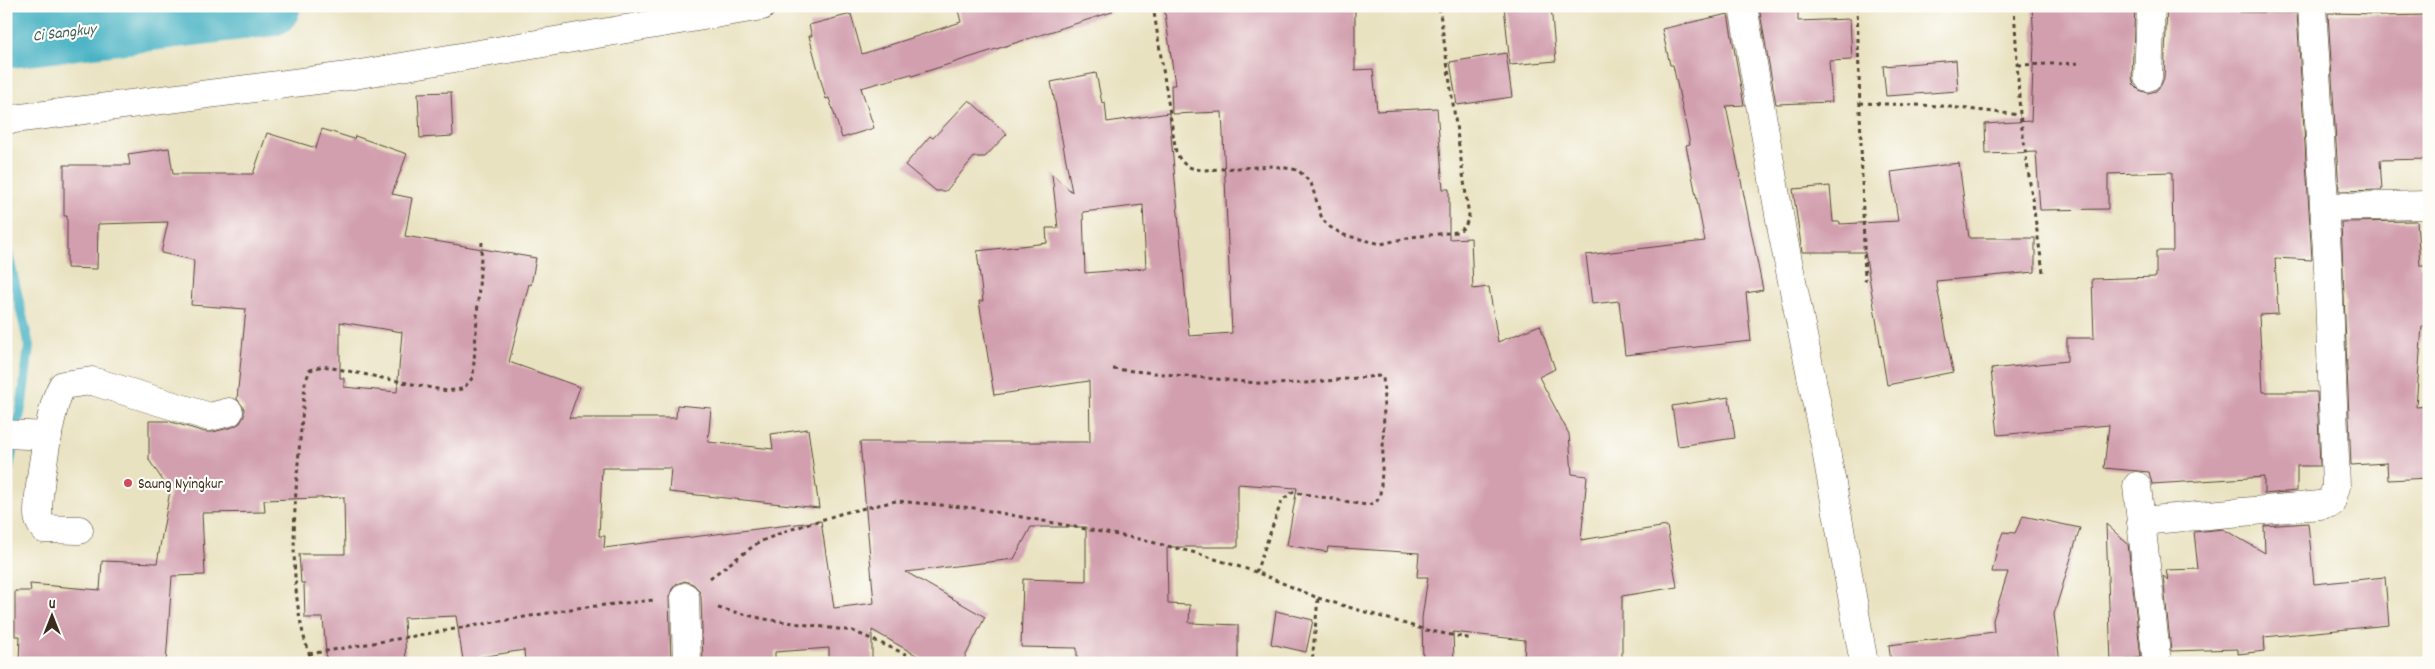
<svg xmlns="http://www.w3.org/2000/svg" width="2435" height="669" font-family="Dekko,sans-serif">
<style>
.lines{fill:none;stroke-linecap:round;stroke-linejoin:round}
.stream{stroke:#48b3c5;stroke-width:10}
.river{stroke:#48b3c5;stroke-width:61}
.building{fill:#d29faf;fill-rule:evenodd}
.minor-casing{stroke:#554636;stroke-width:29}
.path{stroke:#554636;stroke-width:3;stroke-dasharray:4 4;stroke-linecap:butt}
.minor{stroke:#fff;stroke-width:28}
.poi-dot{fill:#d1495b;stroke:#fdfcf7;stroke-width:2}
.labels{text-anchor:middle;stroke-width:4.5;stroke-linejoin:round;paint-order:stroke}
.poi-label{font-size:15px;fill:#3b2a1e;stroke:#fdfcf7;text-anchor:start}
.water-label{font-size:16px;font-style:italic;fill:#406161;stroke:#fdfcf7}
</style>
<rect width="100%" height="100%" fill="#fdfcf7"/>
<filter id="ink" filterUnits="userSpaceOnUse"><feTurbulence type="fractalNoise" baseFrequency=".02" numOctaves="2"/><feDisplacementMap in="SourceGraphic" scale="10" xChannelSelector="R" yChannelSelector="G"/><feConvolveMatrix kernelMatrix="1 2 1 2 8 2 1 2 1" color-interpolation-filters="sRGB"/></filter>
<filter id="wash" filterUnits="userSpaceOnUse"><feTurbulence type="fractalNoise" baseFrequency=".0096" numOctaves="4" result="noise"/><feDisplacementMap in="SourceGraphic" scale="20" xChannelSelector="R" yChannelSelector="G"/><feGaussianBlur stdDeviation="1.12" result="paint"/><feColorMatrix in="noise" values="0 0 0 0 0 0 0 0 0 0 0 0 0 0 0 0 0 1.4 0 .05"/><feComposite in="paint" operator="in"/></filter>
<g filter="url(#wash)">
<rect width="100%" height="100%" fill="#e9e2c1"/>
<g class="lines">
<path class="stream" d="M6,245L29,346L22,403L6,481"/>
<path class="river" d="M6,38L270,6"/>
</g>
<g id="blocks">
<g class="building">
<path d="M976,6H1112V12L912,76L911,74L861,88L874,128L842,138L829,98L826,99L809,36H812L809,25L851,14L862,54L961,22L958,10Z"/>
<path d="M1164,6H1355V70L1373,69L1377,111L1437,108L1443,189H1449V239L1471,238L1473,289L1489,287L1498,342L1540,325L1555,369L1539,377L1569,434L1572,474L1587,476L1581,540L1667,526L1677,587L1622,596V663H1524L1525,640L1453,632L1454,663H1423L1422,618L1428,577H1417L1419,553L1328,547L1327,552L1287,545L1297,488L1238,484V547H1167L1168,604L1190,605L1189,623L1238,625V663H1077V648L1021,647L1023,579L1086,581V527H1031L1014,559L906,572L985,617L962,663H930L872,630V663H829V648L775,652V663H703L701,596L698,589L693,584L685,581L676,584L672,589L669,597L671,663H525L524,650L463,660L456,616L404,618L406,663H327L323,618H305L304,583H301L299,554H345L344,497L264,500L265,512L202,513L205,575L172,576L166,663H19L20,636H15V591H31L30,584L100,590L102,561L157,563L170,491L149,460V421H168L205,432H213L233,427L240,423L244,416V408L237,399L246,309L191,305L194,260L161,253L168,222L98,224L97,269L67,268V216H64V165H130L128,154L169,148L173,174H253L267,133L316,148L322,129L354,139L355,136L407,154L392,194L412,198L405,236L536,258L531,285L529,284L509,362L580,387L569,418H676L677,405L711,408L708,442L773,449L771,434L808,429L819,508L669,492L671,468H602L599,536H605L604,548L821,521L834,608L874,603L860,442H1090L1089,381L994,395L979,301H983L977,251L1047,243L1046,228H1058L1052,174L1072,192L1051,82L1096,73L1102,103L1105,102L1107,122L1169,113L1189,336L1232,333L1222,112L1172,114L1171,85H1175ZM1143,205L1146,268L1085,273L1083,212ZM340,322L402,332L397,392L344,387V378H340Z"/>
<path d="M1504,6H1551L1556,61L1510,65Z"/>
<path d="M1798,6V21L1850,19L1852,60L1829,61L1832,102L1776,104L1759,7Z"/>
<path d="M2032,6H2135L2132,77L2134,85L2139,90L2148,93L2156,91L2161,85L2164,78L2167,6L2240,8V12L2297,13L2312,260L2275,258L2278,314L2259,315L2263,392H2317L2320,466H2297V491L2264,494V477L2152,484L2149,472L2104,468L2109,425L1998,435L1991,369L2067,361V338H2094L2092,279L2156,277V251H2173L2172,172L2108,174V209L2040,210L2036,152L1986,154L1985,124L2031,121L2034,43Z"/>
<path d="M2328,13L2379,14V16L2429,15V159L2380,160L2382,190L2339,191Z"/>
<path d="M1728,14L1744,105L1726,106L1763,290L1746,293L1751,341L1625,355L1619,301L1592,304L1586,255L1705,241L1686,145L1690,144L1673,65H1670L1662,29Z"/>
<path d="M1506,53L1512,97L1457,105L1450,62Z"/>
<path d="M1956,60L1958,91L1886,96L1883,66Z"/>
<path d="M451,92L453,136L420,138L418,93Z"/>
<path d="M969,100L1007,134L985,157H974L946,191H936L905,165L930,136L933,138Z"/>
<path d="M1959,163L1969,238H2035V272L1936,281L1953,372L1887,385L1865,252H1802L1793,189L1830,186L1833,222H1840V224L1898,221L1891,172Z"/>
<path d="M2417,221L2420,266H2429V327L2422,326L2416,407L2429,406V478L2388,480L2387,463L2351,465L2341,222Z"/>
<path d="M1729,397L1735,438L1678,446L1672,406Z"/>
<path d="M2023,516L2080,528L2054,614L2060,663H1891L1889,645L1994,632L1993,620L2008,572H1992L1998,545L2003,532L2015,533Z"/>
<path d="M2308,523L2314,584L2385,577L2389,625L2264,637L2265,651L2238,654V649L2171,651L2163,576L2168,580L2166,570L2198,569L2194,532L2223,529L2265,553L2264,526Z"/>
<path d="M2106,524L2128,544L2141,657L2111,663Z"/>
<path d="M1276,611L1313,620L1306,652L1271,644Z"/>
</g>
</g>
</g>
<g filter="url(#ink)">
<use href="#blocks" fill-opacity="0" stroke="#554636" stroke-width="1"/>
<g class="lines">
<g class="minor-casing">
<g id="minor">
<path d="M1743,6L1782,231L1825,445L1864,663"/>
<path d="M2148,77L2151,6"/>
<path d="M6,120L348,76L762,6"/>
<path d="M2324,207L2429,205"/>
<path d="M6,434L48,436"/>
<path d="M2137,486L2157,663"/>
<path d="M2141,521L2320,505L2331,503L2336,487L2328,268L2312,6"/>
<path d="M79,530L44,529C41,525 38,520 38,515C38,491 50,401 63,385L92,381L210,417L229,412"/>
<path d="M685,597L687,663"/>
</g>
</g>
<g class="path">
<path d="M1153,6L1176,152C1182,165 1189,169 1204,170L1273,166L1298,170L1311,183L1322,219L1330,227L1344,235L1381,244L1411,237L1457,232L1465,227L1469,216L1439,6"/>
<path d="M1857,6L1865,281"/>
<path d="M2014,6L2020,115L2043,272"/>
<path d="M2018,65L2082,63"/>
<path d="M1860,103L1941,106L2020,115"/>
<path d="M1113,369L1267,384L1305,383L1378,376L1383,378C1385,390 1383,489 1379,498C1376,503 1372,504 1366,505L1293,492L1282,500L1256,572"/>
<path d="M710,578L759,542L786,531L843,513L896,501L974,508L1139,539L1196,553L1256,572L1318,598L1312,663"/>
<path d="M1318,598L1426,630L1472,639"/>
<path d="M718,608L764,619L853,631L926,663"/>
<path d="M309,654L577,608L654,600"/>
<path d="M313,663C280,588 299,464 305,383L310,370L323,366L447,391L463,389L473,377L482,242"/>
</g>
<use href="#minor" class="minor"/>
</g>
</g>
<circle class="poi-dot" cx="128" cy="483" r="5"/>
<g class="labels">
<g class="poi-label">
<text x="138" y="488">Saung Nyingkur</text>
</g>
<g class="water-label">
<text transform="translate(64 31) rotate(-7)" y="6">Ci Sangkuy</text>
</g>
</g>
<rect width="2435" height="669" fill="none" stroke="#fdfcf7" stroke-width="25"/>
<g transform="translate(52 616)" stroke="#fdfcf7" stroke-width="4" paint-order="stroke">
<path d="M0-4L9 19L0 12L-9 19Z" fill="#3b2a1e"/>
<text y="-8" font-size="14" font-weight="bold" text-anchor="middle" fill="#3b2a1e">U</text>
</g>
</svg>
